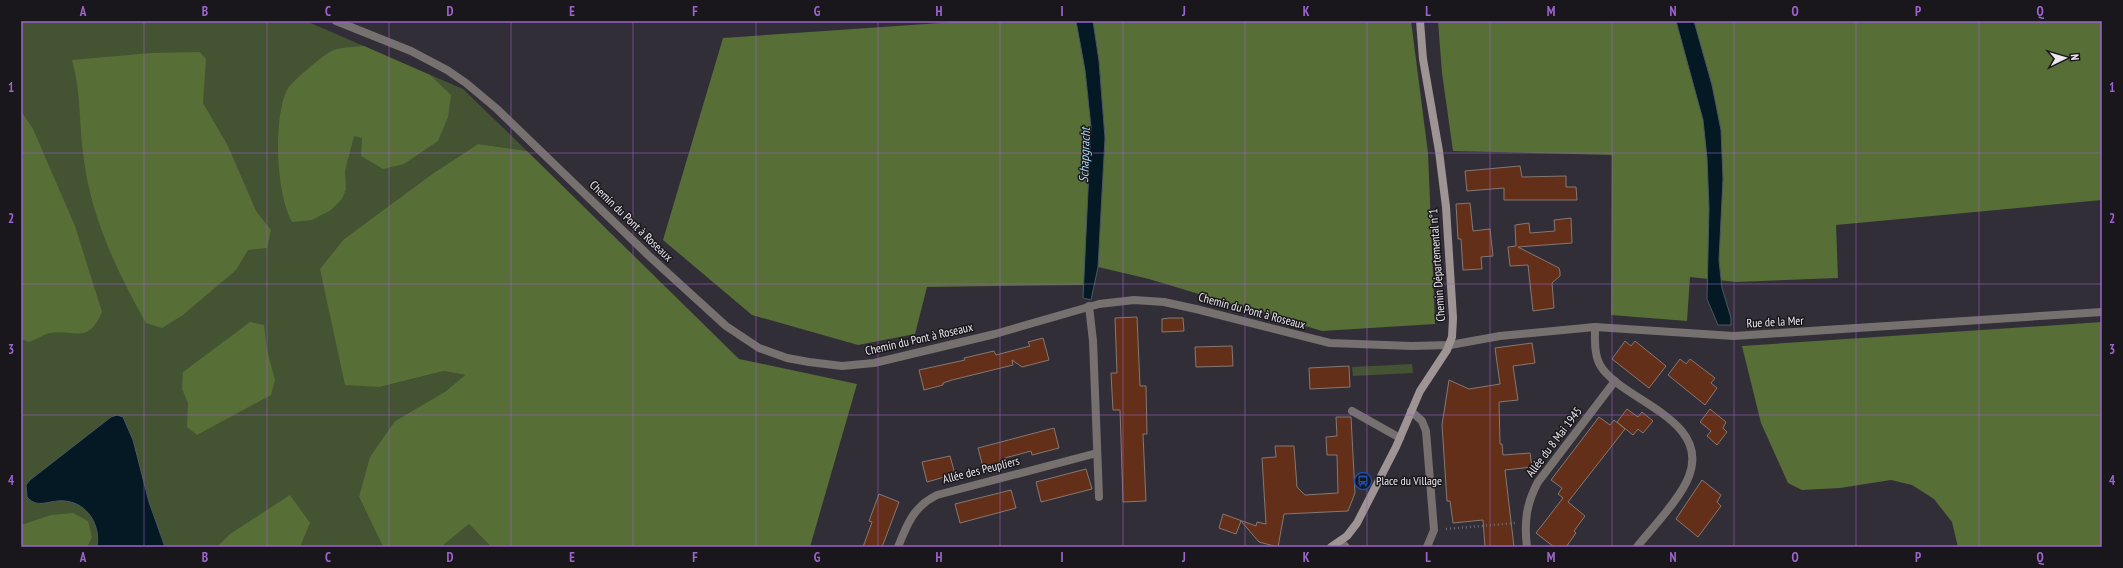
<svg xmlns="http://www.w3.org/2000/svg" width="2123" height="568" font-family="'PT Sans Narrow',sans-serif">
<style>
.green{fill:#445331}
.forest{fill:#576e37}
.water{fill:#051924;stroke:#4a5761}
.building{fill:#642f18;stroke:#847873}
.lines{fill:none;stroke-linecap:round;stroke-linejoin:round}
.path{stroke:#6f6b73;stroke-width:2.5;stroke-dasharray:1 3;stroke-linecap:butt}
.lane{stroke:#76706f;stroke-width:8}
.street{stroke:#76706f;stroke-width:8}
.secondary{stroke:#9e9493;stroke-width:8}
.grid{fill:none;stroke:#9d64cd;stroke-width:1;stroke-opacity:0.55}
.labels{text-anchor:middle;stroke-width:3;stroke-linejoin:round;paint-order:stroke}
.street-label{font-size:12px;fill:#ebe8ee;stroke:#19171b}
.poi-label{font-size:12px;fill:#ebe8ee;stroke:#19171b;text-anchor:start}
.water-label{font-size:13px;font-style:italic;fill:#a4d8f6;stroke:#19171b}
.neatline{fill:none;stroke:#9d64cd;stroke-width:1.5}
.grid-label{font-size:13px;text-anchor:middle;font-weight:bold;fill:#9d64cd}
</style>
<rect width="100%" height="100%" fill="#322e37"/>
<g class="green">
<path d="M21,21H306L463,89L527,151L478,144L432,174L344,239L380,387L444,371L465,375L446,391L395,421L359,497L383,547H21Z"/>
<path d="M1412,364L1413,373L1353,376L1352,367Z"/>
<path d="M469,524L491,547H441Z"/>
</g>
<g class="forest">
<path d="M970,21H1076L1085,70L1091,127L1084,285L927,287L915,334L858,345L752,315L663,240L723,38Z"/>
<path d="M1093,21H1411L1428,153L1435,324L1322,331L1149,279L1098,267L1105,138L1099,61Z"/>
<path d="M1438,21H2102V200L1836,225L1838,278L1736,282L1690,277L1687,321L1611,315L1612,155L1453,151L1442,73Z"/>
<path d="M364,46L430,75L451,95L448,117L438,141L404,164L383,169L361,156L362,138L354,136L345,171L346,189L342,199L331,210L312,220L292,222C276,194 273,118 287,90C290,83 326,52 334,50C343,47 354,47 364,46Z"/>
<path d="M200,52L206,59L203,103L228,146L256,211L271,230L267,248L248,250L236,270L183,315L162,328L146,323C116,270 90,215 83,153C79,121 81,92 72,60L151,53Z"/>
<path d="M21,111L33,129L75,226L102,312C88,345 75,329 49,333C43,335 35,340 29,342L21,339Z"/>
<path d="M478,144L527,151L739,359L857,384L810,547H491L469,524L441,547H383L359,497L370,457L395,421L446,391L465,375L444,371L380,387L345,385L320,269L344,239L432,174Z"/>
<path d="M250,322L264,325L267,350L275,380L271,395L197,435L187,427L188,403L182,389L183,372Z"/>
<path d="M2102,322V547H1958L1952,522L1934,499L1912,485L1891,480L1840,488L1802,490L1788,483L1761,423L1742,346Z"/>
<path d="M290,495L310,523L300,547H217L230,534Z"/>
<path d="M73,513L88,521L92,537L87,547H21V525L51,515Z"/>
</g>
<g class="water">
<path d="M1076,21H1093L1099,61L1105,138L1098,267L1091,300L1083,298L1091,127L1085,70Z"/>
<path d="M1676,21H1694L1712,85L1721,130L1723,179L1719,260L1722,288L1731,318V325H1718L1707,299L1709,208L1707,158L1703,120Z"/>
<path d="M117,415L123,417L133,440L149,502L165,547H97C101,526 88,503 65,501C50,499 38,510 27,497L26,485L30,480L111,417Z"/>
</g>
<g class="building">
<path d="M1520,166L1522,177L1566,176V187H1576L1577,200H1504V188L1467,191L1465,171Z"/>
<path d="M1470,203L1473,231L1490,229L1493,256L1481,257L1482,269L1463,270L1461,239H1458L1456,204Z"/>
<path d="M1571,218L1572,243L1518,247L1559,268L1560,272V276L1552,283L1554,308L1533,311L1528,265L1510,266L1508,247L1516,246L1515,225L1529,223L1530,233L1555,231L1554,220Z"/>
<path d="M1137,317L1140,386H1146L1147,434H1143L1146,501L1123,502L1120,410H1113L1112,392L1111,373H1117L1115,318Z"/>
<path d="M1169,318H1183L1184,331L1162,332V319Z"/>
<path d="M1043,338L1049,360L1022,367L1012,360L1013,365L952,380L943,383V385L924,390L919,370L965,360L964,358L994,351L996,355L1030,346L1028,342Z"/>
<path d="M1625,341L1631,346L1635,341L1666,366L1649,388L1612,359Z"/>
<path d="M1532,343L1535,363L1513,366L1518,400L1499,402L1500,444H1502L1503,455L1530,453L1532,467L1505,470L1514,547H1485L1483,520L1453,523L1450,501H1447L1442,425L1449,380L1469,389L1500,384L1495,348Z"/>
<path d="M1232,346L1233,366L1196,367L1195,347Z"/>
<path d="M1680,359L1686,364L1690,359L1715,378L1711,383L1717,388L1705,405L1668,375Z"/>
<path d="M1349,366L1350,387L1310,389L1309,368Z"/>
<path d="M1627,409L1638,417L1642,412L1653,421L1643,433L1638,429L1633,435L1617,422Z"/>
<path d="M1710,409L1726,422L1723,428L1727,432L1717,445L1707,436L1711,431L1700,422Z"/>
<path d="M1336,417H1351L1355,493L1348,511L1284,514L1278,547L1259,542L1241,521L1236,534L1219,528L1223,514L1256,526L1257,522L1266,524L1262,458L1276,457L1275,446H1294L1297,487L1305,495L1338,493L1337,455H1327L1326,437L1337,436Z"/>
<path d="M1599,417L1610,425L1614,420L1625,429L1568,502L1585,516L1574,531L1576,533L1566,547H1554L1536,533L1563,498L1558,494L1562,488L1551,480Z"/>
<path d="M1054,428L1059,448L1032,455L1031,451L1005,458L1006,461L983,467L978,448Z"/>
<path d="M950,456L955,474L927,482L922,462Z"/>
<path d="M1086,469L1092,489L1041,502L1036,482Z"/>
<path d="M1702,480L1721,495L1717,502L1721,506L1698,537L1676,519Z"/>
<path d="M1011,490L1016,508L960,523L955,504Z"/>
<path d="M879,494L899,502L882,547H863L872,522L869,521Z"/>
</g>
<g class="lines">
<path class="path" d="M1446,529L1515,523"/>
<path class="lane" d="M1352,411L1400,438"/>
<g class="street">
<path d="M336,21L411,51L447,70L466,83L497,109L648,255L726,326L759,348L787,358L809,362L842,366L874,363L995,334L1099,304L1134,300L1164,302L1196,309L1330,343L1412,346L1450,345L1500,336L1595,327L1734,336L2102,312"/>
<path d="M1089,306L1093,341L1099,497"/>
<path d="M1595,327C1595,339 1594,354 1600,365C1621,401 1711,418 1689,476C1681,498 1652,528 1637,547"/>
<path d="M1411,411L1422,421L1426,431L1434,530L1427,547"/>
<path d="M1340,541L1346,547"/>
<path d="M898,547C907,524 914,506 937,495L1097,453"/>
<path d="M1527,547C1524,523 1526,504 1538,482L1615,381"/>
</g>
<path class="secondary" d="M1331,547L1347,536L1357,523L1396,447L1420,391L1447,350L1452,337L1453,318L1446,207L1439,151L1423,59L1420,21"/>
</g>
<path class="grid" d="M144,21V547M267,21V547M389,21V547M511,21V547M633,21V547M756,21V547M878,21V547M1000,21V547M1123,21V547M1245,21V547M1367,21V547M1490,21V547M1612,21V547M1734,21V547M1856,21V547M1979,21V547M21,153H2102M21,284H2102M21,415H2102"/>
<defs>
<g id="bus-ring" transform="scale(0.9)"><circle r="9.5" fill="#19171b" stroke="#1a4fb4" stroke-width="1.5"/><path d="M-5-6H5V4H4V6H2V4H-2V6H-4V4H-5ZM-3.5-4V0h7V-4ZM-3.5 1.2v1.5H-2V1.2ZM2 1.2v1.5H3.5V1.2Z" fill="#1a4fb4"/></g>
</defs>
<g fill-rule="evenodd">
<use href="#bus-ring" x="1363" y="481"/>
</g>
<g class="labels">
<g class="street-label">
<text transform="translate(631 221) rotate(44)" y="4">Chemin du Pont à Roseaux</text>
<text transform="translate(1437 265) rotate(-94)" y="4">Chemin Départemental n°1</text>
<text transform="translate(1252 311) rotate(15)" y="4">Chemin du Pont à Roseaux</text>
<text transform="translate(1775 322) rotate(-3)" y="4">Rue de la Mer</text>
<text transform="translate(919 339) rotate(-13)" y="4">Chemin du Pont à Roseaux</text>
<text transform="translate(1554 442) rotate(-53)" y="4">Allée du 8 Mai 1945</text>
<text transform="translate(981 470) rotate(-14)" y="4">Allée des Peupliers</text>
</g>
<g class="poi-label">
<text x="1376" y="485">Place du Village</text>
</g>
<g class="water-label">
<text transform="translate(1084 155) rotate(-88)" y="5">Schapgracht</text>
</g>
</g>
<rect width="2123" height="568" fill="none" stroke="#19171b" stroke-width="44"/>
<g transform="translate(2065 58) rotate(85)" stroke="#19171b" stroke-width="3" paint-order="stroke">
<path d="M0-3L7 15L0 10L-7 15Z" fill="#ebe8ee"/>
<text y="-6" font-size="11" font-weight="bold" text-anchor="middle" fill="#ebe8ee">N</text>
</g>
<rect x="22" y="22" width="2079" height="524" class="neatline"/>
<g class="grid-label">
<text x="83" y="16">A</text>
<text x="205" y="16">B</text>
<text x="328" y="16">C</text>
<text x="450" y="16">D</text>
<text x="572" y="16">E</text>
<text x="695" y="16">F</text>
<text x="817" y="16">G</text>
<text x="939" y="16">H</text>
<text x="1062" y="16">I</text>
<text x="1184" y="16">J</text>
<text x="1306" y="16">K</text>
<text x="1428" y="16">L</text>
<text x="1551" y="16">M</text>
<text x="1673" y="16">N</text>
<text x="1795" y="16">O</text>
<text x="1918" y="16">P</text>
<text x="2040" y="16">Q</text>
<text x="11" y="92">1</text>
<text x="2112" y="92">1</text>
<text x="11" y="223">2</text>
<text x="2112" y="223">2</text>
<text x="11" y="354">3</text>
<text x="2112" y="354">3</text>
<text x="11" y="485">4</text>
<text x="2112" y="485">4</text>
<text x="83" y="562">A</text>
<text x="205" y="562">B</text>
<text x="328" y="562">C</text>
<text x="450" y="562">D</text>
<text x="572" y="562">E</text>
<text x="695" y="562">F</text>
<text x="817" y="562">G</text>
<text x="939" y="562">H</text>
<text x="1062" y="562">I</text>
<text x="1184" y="562">J</text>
<text x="1306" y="562">K</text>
<text x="1428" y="562">L</text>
<text x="1551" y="562">M</text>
<text x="1673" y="562">N</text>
<text x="1795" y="562">O</text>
<text x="1918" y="562">P</text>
<text x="2040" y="562">Q</text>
</g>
</svg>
